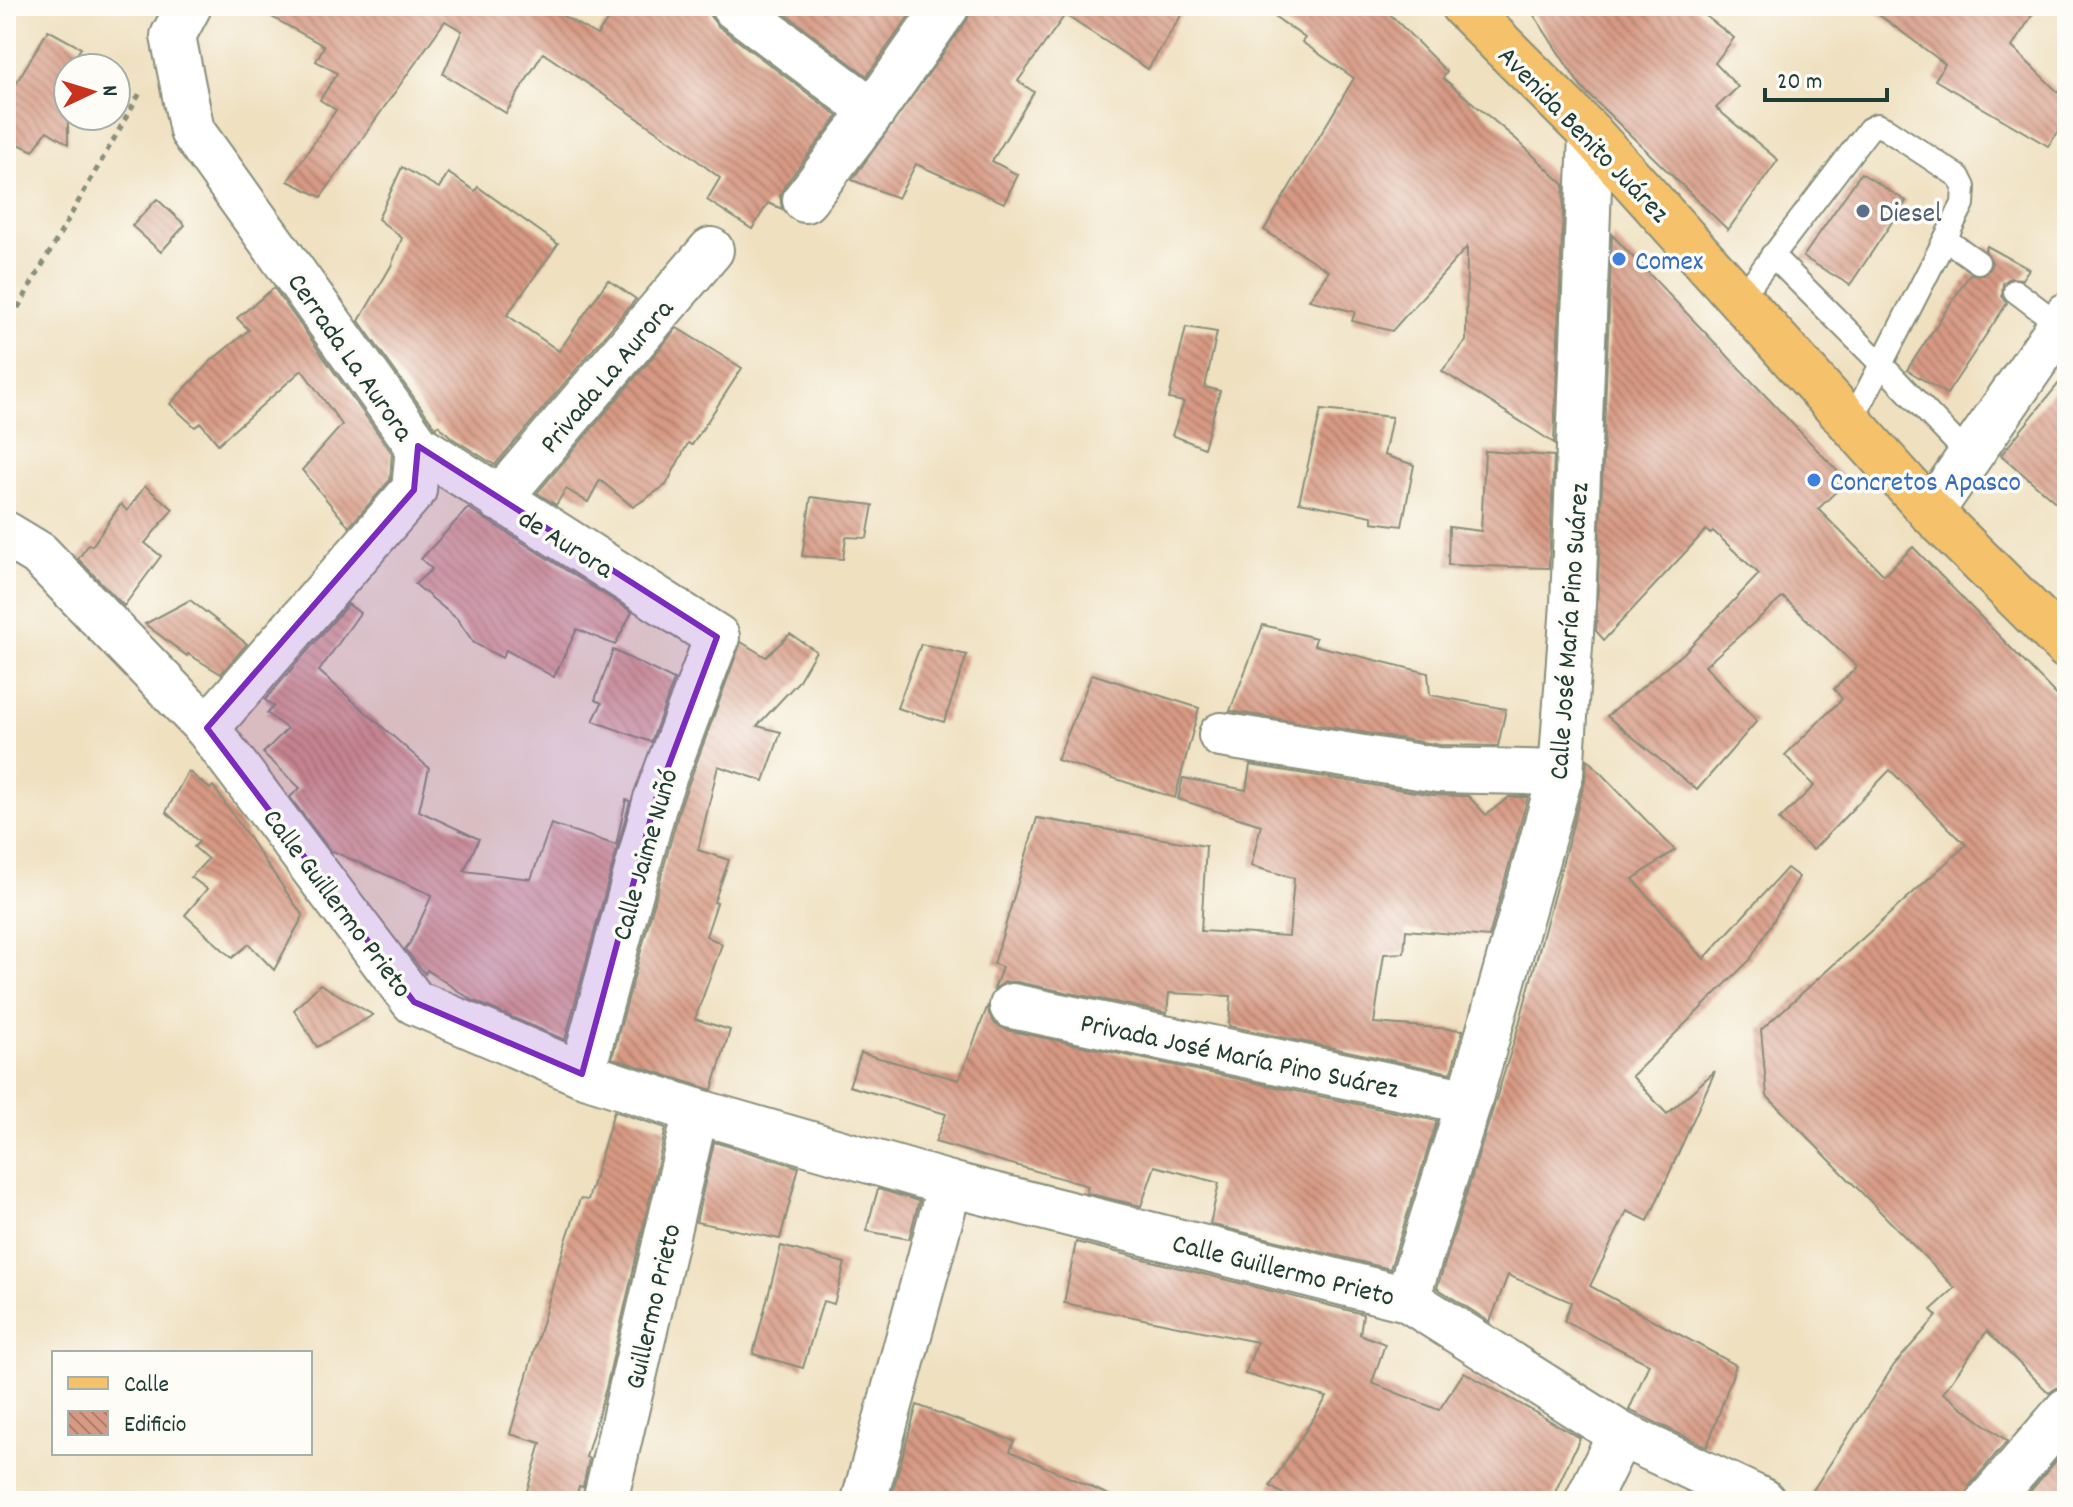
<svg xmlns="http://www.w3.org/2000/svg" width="2073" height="1507" font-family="Dekko,sans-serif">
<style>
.building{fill:url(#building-back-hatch)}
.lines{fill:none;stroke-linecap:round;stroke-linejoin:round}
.lane-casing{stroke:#878e7a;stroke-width:26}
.street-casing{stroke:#878e7a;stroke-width:48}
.primary-casing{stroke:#878e7a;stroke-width:48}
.path{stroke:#878e7a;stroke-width:5;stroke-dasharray:6 6;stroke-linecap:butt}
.lane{stroke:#fff;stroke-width:22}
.street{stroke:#fff;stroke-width:44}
.primary{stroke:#f5c16b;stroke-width:44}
.marked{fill:#7b2cbf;fill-opacity:0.2;stroke:#7b2cbf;stroke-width:6;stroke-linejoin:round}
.service-dot{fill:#5c6f8a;stroke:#fdfcf7;stroke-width:3}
.shop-dot{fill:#3f7fe0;stroke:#fdfcf7;stroke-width:3}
.labels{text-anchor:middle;stroke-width:7;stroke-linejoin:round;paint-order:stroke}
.street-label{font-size:28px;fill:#1f3d34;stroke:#fdfcf7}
.service-label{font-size:28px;fill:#4e5e75;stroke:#fdfcf7;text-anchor:start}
.shop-label{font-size:28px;fill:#366cbe;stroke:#fdfcf7;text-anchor:start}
</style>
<defs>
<pattern id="building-back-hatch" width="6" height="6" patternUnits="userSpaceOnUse" patternTransform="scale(2)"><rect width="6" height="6" fill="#d79983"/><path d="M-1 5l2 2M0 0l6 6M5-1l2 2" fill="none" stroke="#ae7e6c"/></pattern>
</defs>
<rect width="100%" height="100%" fill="#fdfcf7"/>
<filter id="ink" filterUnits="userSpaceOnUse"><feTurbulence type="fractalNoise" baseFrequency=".0125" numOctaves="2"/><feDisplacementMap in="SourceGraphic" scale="16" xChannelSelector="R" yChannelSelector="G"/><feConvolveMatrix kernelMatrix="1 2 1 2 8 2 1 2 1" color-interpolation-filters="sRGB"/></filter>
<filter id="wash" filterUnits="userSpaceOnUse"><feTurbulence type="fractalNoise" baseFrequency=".006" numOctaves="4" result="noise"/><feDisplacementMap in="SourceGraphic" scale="32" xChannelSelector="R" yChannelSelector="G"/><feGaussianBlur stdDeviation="1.8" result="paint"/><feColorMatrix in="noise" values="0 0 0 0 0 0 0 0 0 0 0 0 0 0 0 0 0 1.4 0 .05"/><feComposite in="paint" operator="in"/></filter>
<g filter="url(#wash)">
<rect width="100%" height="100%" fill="#efe0c0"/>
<g id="blocks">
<g class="building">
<path d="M252,6H545L597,35L617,6H708L710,16L718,26L838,116L785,185L780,196L782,209L768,203L752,229L707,200L720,178L681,148L543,53L506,113L443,74L462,31L445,21L321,197L288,181L336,110L320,100L337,73L316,61L324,46Z"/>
<path d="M775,6H916L867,76Z"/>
<path d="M972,6H1187L1148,69L1065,15L1018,81L1034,92L992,161L1018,175L1004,203L916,164L898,198L852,180L967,20Z"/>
<path d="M1260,6H1382L1447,72L1443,78L1517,140L1564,185L1554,443L1442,371L1466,341L1467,247L1392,331L1352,321L1355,312L1309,300L1329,271L1264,230L1354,78L1302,42L1305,38Z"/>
<path d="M1528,6H1693L1734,38L1715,63L1738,87L1716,108L1778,160L1728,230L1581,87Z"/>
<path d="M1867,6H2038L2012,47L2067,101V120L2048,146L1935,80L1945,64Z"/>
<path d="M48,30L81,48L68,68V144L47,131L33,151L6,138V100Z"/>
<path d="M402,167L439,188L448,173L475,191L478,187L558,244L507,315L559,351L608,280L636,299L495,465L452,438L438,425L436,428L359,321L391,266L402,238L378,219Z"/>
<path d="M1861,173L1906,201L1850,285L1803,257Z"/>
<path d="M157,199L185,225L161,252L132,226Z"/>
<path d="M1612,235L1847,481L1818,509L1884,575L1913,547L2067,706V1386L2058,1387L2049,1393L1987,1331L1943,1393L2007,1441L1970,1485L1965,1501H1806L1894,1365L1937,1316L1931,1310L1955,1288L1767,1096L1761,1030L1966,845L1890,770L1813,850L1779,820L1814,786L1785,755L1842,699L1834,689L1857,667L1783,597L1705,666L1757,721L1697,790L1607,716L1684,653L1759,574L1713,531L1710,534L1706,530L1604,640L1596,631Z"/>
<path d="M1987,246L2029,269L2022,279L2010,278L2003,283L2002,296L2007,303L1947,394L1907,370L1970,274L1983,275L1990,269L1992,262L1985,250Z"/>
<path d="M274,288L392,453L390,480L349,527L302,470L342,425L302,370L218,444L201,423L195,427L170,404L212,360L249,330L237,318Z"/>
<path d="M1186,327L1217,332L1205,387L1220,391L1204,448L1172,435L1184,402L1169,399Z"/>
<path d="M677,328L742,368L692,445L688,443L666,485L633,507L600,480L588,502L566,489L556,505L537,493Z"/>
<path d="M2067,373V512L2001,455Z"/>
<path d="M1321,410L1392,417L1384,455L1414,465L1402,526L1372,522V516L1299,502Z"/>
<path d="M1485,451L1554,456L1549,568L1448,565L1449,527L1481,531Z"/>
<path d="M145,486L173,509L145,543L161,556L124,606L78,559L89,544L92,546L121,504L127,511Z"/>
<path d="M811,497L873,505L867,538L846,537L843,559L802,556Z"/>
<path d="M468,508L632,612L615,645L577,629L554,677L506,650L502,658L474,643L457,619L415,584L432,569L421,559Z"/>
<path d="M190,600L247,644L221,674L188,654L187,656L145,624Z"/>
<path d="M348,604L360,613L319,671L429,768L419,811L479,839L464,871L531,879L551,824L616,845L626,800L630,801L565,1040L472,1000L427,970L425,974L405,949L410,943L432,895L330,850L290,797L300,788L263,753L287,729L267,713L274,706L265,700Z"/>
<path d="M1263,625L1316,638L1314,645L1428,673L1430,695L1506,709L1498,746L1440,745L1230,711Z"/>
<path d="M790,634L816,651L798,682L757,726L781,732L764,781L718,766L698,850L729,860L714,902L717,903L706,936L722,944L695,1019L730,1030L712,1090L612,1058L680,807L741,642L766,657Z"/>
<path d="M921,644L967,655L944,722L897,708Z"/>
<path d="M613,650L674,680L651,742L593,721L602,703L595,700Z"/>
<path d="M1092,674L1199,708L1175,798L1057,760Z"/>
<path d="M1587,759L1675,850L1633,879L1704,959L1787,868L1799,877L1750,960L1632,1076L1667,1114L1715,1071L1648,1221L1627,1211L1590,1286L1736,1365L1707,1447L1629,1410L1649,1364L1564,1321L1571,1302L1508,1275L1490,1322L1437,1288L1516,1035L1585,780Z"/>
<path d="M1250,765L1434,795L1468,796L1486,815L1509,797H1528L1489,937L1406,930L1404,953L1384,954L1374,1023L1463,1030L1451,1073L1229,1026L1231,996L1169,993L1167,1013L1017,982H1005L994,989L1002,967L994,964L1037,818L1206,846L1201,931L1289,936L1294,878L1251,866L1261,825L1178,799L1183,778L1246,790Z"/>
<path d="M188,771L210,789L213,786L303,916L274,970L249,944L232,958L185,915L207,889L191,877L208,859L194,847L199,842L166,812Z"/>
<path d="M320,984L373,1015L317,1047L294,1010Z"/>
<path d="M988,1005L989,1014L995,1024L1007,1030L1437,1121L1390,1269L1210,1224L1219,1183L1155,1166L1141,1206L1086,1193L1088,1186L935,1142L946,1114L849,1086L861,1053L959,1080Z"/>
<path d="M614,1111L666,1128L606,1388L586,1457L589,1459L583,1487L579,1486L575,1501H524L541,1443L510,1434L564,1247L580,1199L588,1200Z"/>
<path d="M714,1142L799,1167L780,1239L696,1222Z"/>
<path d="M878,1189L919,1201L909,1239L866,1231Z"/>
<path d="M1076,1242L1363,1314L1360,1334L1385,1344L1372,1383L1439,1410L1464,1372L1580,1438L1551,1501H1294L1270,1486L1327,1397L1245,1374L1257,1342L1064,1303Z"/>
<path d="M781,1246L845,1263L834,1304L823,1301L803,1368L753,1354Z"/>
<path d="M917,1405L1014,1441L1010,1451L1122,1501H914L892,1493Z"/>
<path d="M2067,1448V1501H2022Z"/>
</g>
</g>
</g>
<g filter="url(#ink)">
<use href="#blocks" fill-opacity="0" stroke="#878e7a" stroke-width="2"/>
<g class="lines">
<g class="lane-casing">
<g id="lane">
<path d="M1945,239L1978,262"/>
<path d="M1772,255L1881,364L1970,457"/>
<path d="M2015,291L2060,325"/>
<path d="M1740,299L1869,129L1877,125L1886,129L1959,177L1964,187L1963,204L1851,423"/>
</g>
</g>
<g class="street-casing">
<g id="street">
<path d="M189,6L173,36L192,131L418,446L414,490L207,728"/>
<path d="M733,6L873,111"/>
<path d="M805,200L873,111L947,6"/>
<path d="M418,446L717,637L656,799L582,1074"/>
<path d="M499,499L711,250"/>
<path d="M1931,512L2067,315"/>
<path d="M6,534L39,554L207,728L414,1002L582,1074L696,1111L950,1184L1407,1299L1620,1434L1763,1501"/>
<path d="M1221,735L1438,770L1561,773"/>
<path d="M1012,1006L1469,1102"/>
<path d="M1407,1299L1469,1102L1561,773L1573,604L1591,134"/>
<path d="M605,1501L696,1111"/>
<path d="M864,1501L950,1184"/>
<path d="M1587,1501L1620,1434"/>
<path d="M1989,1501L2067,1410"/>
</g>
</g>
<g class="primary-casing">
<path id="primary" d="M1463,6L1591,134L1931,512L2067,647"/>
</g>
<path class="path" d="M6,329L140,93"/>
<use href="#lane" class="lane"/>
<use href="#street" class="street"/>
<use href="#primary" class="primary"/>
</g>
</g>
<path class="marked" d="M418,446L717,637L656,799L582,1074L414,1002L207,728L414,490Z"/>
<circle class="service-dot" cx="1863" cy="211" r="8"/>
<g class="shop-dot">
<circle cx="1619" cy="259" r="8"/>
<circle cx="1814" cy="480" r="8"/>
</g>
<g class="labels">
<g class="street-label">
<text transform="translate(1585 133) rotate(46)" y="10">Avenida Benito Juárez</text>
<text transform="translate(352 356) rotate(55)" y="10">Cerrada La Aurora</text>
<text transform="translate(605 375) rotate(-50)" y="10">Privada La Aurora</text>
<text transform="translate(567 542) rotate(32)" y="10">de Aurora</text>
<text transform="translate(1567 631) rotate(-86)" y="10">Calle José María Pino Suárez</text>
<text transform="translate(643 854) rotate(-74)" y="10">Calle Jaime Nuñó</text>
<text transform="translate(339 902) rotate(53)" y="10">Calle Guillermo Prieto</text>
<text transform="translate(1240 1054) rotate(12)" y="10">Privada José María Pino Suárez</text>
<text transform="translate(1284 1268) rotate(14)" y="10">Calle Guillermo Prieto</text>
<text transform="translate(651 1306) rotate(-77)" y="10">Guillermo Prieto</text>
</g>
<g class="service-label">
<text x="1879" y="221">Diesel</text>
</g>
<g class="shop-label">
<text x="1635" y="269">Comex</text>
<text x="1830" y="490">Concretos Apasco</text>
</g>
</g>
<rect width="2073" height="1507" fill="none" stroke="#fdfcf7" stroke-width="32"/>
<rect x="52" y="1351" width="260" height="104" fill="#fdfcf7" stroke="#a4b0a9" stroke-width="2"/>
<rect x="68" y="1377" width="40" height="12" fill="#f5c16b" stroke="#a4b0a9" stroke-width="2"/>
<text x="124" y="1391" font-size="24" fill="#1f3d34">Calle</text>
<rect x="68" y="1411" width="40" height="24" fill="url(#building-back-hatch)" stroke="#a4b0a9" stroke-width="2"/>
<text x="124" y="1431" font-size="24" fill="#1f3d34">Edificio</text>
<g transform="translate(92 92) rotate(86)"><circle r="38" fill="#fdfcf7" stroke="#a4b0a9" stroke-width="2"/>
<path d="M0-6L14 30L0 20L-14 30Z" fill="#c8321e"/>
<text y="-12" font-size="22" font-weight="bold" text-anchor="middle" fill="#1f3d34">N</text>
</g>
<path d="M1765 88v12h122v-12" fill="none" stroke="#1f3d34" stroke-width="4"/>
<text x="1777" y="88" font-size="24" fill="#1f3d34" stroke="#fdfcf7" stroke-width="6" paint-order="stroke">20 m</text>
</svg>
